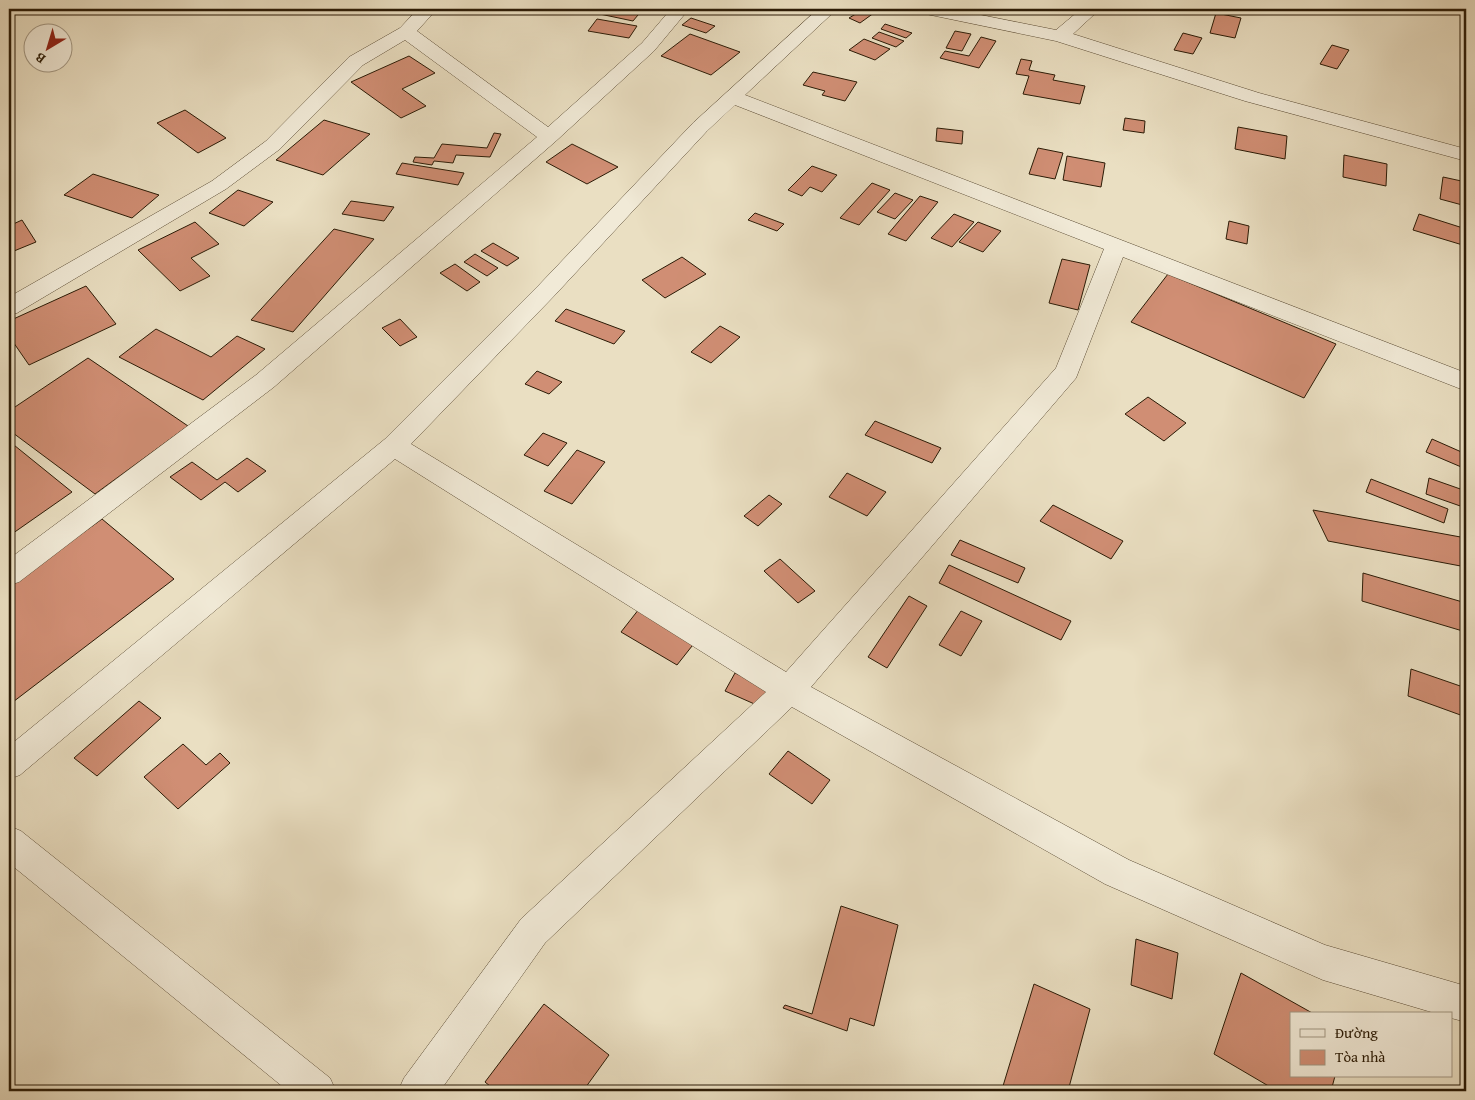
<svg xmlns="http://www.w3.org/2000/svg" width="1475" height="1100" font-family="'Gentium Book Plus',serif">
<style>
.building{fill:#d08e74;stroke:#2b1b06}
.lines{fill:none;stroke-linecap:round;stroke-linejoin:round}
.minor-casing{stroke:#5b4c35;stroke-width:1}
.minor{fill:#f1ead7;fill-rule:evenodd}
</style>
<rect width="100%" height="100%" fill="#eadfc2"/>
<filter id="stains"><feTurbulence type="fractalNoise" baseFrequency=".004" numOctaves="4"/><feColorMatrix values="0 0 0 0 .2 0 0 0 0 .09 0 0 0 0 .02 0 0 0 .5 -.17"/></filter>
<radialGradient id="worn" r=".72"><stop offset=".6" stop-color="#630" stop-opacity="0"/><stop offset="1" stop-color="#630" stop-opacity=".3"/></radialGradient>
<g class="building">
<path d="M599,9H643L633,21L595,13Z"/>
<path d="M864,9L878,10L860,23L849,18Z"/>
<path d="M1216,13L1241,18L1235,38L1210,33Z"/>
<path d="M691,18L715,26L706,33L682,25Z"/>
<path d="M597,19L637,26L629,38L588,31Z"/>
<path d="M885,24L912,33L906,38L881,29Z"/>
<path d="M955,31L971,34L962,51L946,48Z"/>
<path d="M879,32L904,41L896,47L872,38Z"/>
<path d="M1183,33L1202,38L1193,54L1174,50Z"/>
<path d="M690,34L740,52L711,75L661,56Z"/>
<path d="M981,37L996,41L979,68L940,58L945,51L969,56Z"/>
<path d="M864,39L890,49L875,60L849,50Z"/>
<path d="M1332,45L1349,50L1337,69L1320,64Z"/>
<path d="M409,56L435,73L402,89L426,106L401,118L351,82Z"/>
<path d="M1021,59L1032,61L1029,70L1055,75L1053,80L1085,86L1080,104L1023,94L1029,76L1016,74Z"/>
<path d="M813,72L857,82L845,101L822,95L825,91L803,85Z"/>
<path d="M185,110L226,138L198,153L157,123Z"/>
<path d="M1125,118L1145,121L1144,133L1123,130Z"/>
<path d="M324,120L370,134L323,175L276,160Z"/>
<path d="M1238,127L1287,136L1285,159L1235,149Z"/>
<path d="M937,128L963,131L962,144L936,141Z"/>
<path d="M494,133L501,134L490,157L456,155L453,163L434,161L432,165L413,162L415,157L434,158L442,144L487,148Z"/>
<path d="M572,144L618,167L587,184L546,162Z"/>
<path d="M1038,148L1063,153L1055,179L1029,174Z"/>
<path d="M1344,155L1387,164L1386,186L1343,177Z"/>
<path d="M1067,156L1105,163L1101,187L1063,180Z"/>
<path d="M402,163L464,173L458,185L396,174Z"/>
<path d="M812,166L837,175L822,192L810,187L802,196L788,190Z"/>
<path d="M93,174L159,195L132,218L64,195Z"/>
<path d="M1443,177L1466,182V206L1440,199Z"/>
<path d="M872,183L890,190L859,225L840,218Z"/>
<path d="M238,190L273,202L244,226L209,213Z"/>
<path d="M895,193L913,200L895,219L877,212Z"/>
<path d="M920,196L938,202L906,241L888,234Z"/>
<path d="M351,201L394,207L384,221L342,214Z"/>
<path d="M755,213L784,224L777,231L748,220Z"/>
<path d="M954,214L974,222L952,247L931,238Z"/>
<path d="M1419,214L1466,229V246L1413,230Z"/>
<path d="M22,220L36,242L14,251L9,243V226Z"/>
<path d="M1229,221L1249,226L1247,244L1226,239Z"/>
<path d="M195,222L219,244L191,258L210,276L180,291L138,250Z"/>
<path d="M978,222L1001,231L983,252L959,242Z"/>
<path d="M334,229L374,239L293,332L251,320Z"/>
<path d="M493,243L519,258L507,266L481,251Z"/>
<path d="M475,254L498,268L487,276L464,262Z"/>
<path d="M682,257L706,274L665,298L642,280Z"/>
<path d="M1062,259L1090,265L1078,310L1049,303Z"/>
<path d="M455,264L480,282L467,291L440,273Z"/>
<path d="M1168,274L1336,344L1304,398L1131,322Z"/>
<path d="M86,286L116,324L29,365L9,336V321Z"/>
<path d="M566,309L625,331L614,344L555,321Z"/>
<path d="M400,319L417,337L400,346L382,328Z"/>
<path d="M720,326L740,337L711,363L691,352Z"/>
<path d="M156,329L211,357L237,336L265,349L203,400L119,357Z"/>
<path d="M88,358L188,426L95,494L9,430V411Z"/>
<path d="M537,371L562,382L549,394L525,384Z"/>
<path d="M1148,397L1186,423L1164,441L1125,414Z"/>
<path d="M875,421L941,448L932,463L865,435Z"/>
<path d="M543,433L567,443L548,466L524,455Z"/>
<path d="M1432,439L1466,454V469L1426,452Z"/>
<path d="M9,441L72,492L9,536Z"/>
<path d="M577,450L605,462L572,504L544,491Z"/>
<path d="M247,458L266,471L238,492L225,482L201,500L170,477L192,462L217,480Z"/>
<path d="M847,473L886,492L867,516L829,497Z"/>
<path d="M1429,478L1466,491V508L1426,494Z"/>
<path d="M1371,479L1448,509L1444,523L1366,492Z"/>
<path d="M769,495L782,504L758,526L744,516Z"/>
<path d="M1053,505L1123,541L1111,559L1040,521Z"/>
<path d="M1313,510L1466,538V567L1328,541Z"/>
<path d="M102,519L174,579L9,705V586Z"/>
<path d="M960,540L1025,568L1018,583L951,555Z"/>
<path d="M780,559L815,591L798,603L764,571Z"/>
<path d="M949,565L1071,621L1061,640L939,583Z"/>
<path d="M1363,573L1466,603V632L1362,601Z"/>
<path d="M909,596L927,606L887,668L868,657Z"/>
<path d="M639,609L696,641L677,665L621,632Z"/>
<path d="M961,611L982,621L961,656L939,645Z"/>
<path d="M1411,669L1466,688V717L1408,696Z"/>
<path d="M735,673L768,688L759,706L725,691Z"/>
<path d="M139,701L161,718L97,776L74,758Z"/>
<path d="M183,744L206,765L220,753L230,763L178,809L144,777Z"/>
<path d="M788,751L830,780L812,804L769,774Z"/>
<path d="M841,906L898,925L874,1026L850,1018L847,1031L783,1008L785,1005L812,1014Z"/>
<path d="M1136,939L1178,953L1172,999L1131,985Z"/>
<path d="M1241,973L1314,1014H1291V1076H1335L1331,1091H1277L1214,1054Z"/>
<path d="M1034,984L1090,1009L1068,1091H1013L1003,1086Z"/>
<path d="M544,1004L609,1055L583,1091H496L485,1082Z"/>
</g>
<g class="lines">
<g class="minor-casing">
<g id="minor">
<path d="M418,9H437L417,31L548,127L642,43L671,9H689L654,51L556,141L274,387L19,582L9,585V559L256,375L537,137L405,40L363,65L280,149L226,189L17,313L9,315V297L212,181L266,141L349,57L400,28Z"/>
<path d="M818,9H837L745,95L1466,373V391L1123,257L1076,378L811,687L1129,860L1325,945L1466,986V1022L1451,1018V1014H1438L1323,980L1105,884L792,707L545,943L440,1091H398L404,1078L521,919L766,692L395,459L20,775L9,779V746L385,439L539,285L693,123ZM735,105L1104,249L1056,368L786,672L411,444L555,295L707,131Z"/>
<path d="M917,9H951L1056,30L1081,9H1100L1073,34L1259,93L1466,149V161L1245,101L1056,41L926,14L920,13Z"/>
<path d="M9,826L21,831L330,1078L336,1091H288L9,863Z"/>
</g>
</g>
<use href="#minor" class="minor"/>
</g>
<rect width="1475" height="1100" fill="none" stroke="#eadfc2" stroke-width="30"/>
<rect x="10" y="10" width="1455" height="1080" fill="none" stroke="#2b1b06" stroke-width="2.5"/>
<rect x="15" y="15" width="1445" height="1070" fill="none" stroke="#2b1b06"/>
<rect x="1290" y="1012" width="162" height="65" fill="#f1ead7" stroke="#a29783"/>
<rect x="1300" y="1029" width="25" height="8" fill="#f1ead7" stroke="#a29783"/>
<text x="1335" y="1038" font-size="15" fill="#2b1b06">Đường</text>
<rect x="1300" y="1050" width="25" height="15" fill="#d08e74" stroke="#a29783"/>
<text x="1335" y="1062" font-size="15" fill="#2b1b06">Tòa nhà</text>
<g transform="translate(48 48) rotate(218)"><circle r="24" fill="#f1ead7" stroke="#a29783"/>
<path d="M0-4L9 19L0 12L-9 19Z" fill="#8f2418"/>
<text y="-8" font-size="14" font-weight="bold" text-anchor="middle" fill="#2b1b06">B</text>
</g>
<rect width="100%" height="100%" filter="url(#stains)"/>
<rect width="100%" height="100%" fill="url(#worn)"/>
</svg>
